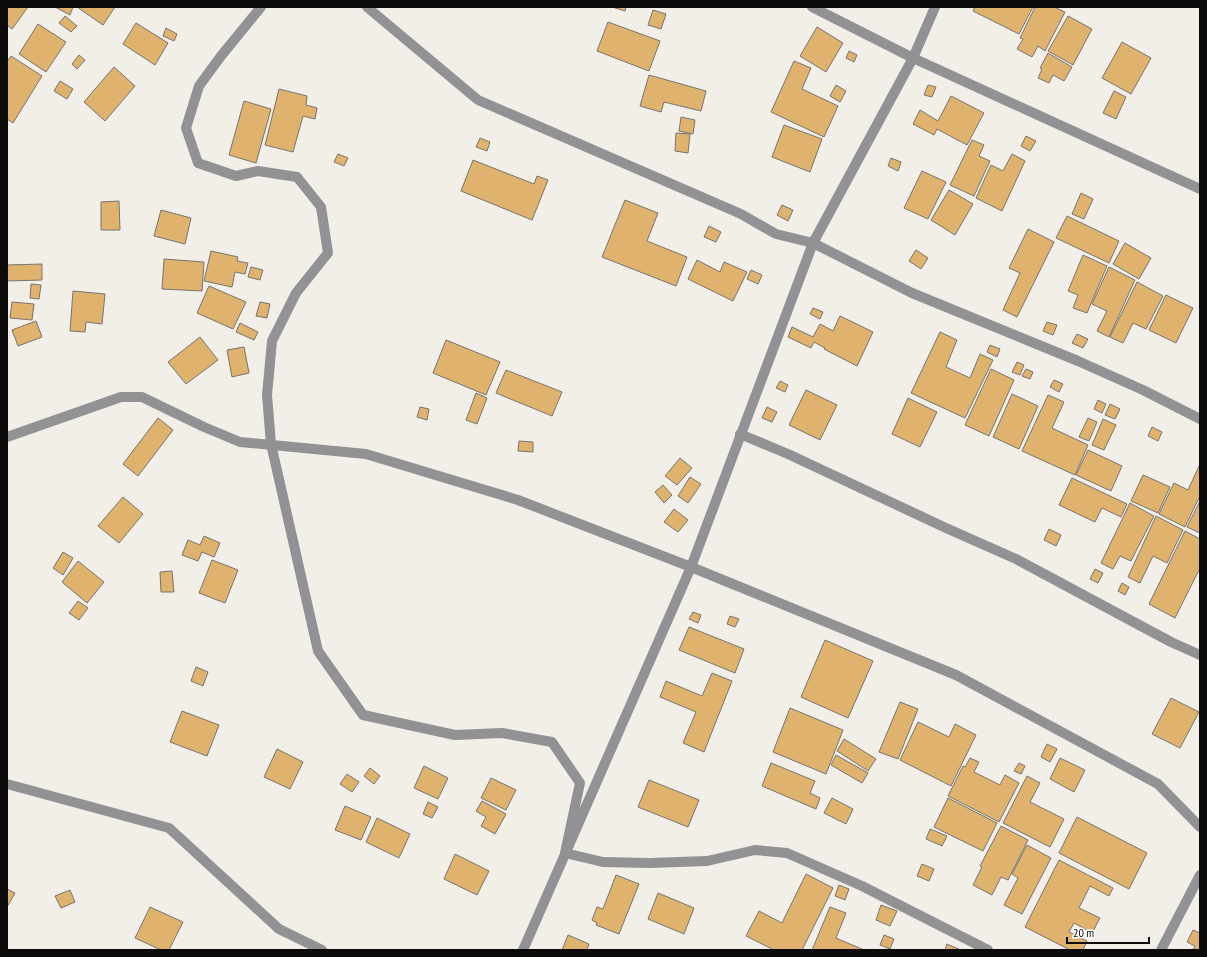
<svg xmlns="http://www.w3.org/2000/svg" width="1207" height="957" font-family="'PT Sans Narrow',sans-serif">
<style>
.building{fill:#dfb36d;stroke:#77746f}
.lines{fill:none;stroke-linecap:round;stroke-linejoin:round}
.minor{stroke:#929194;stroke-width:10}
</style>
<rect width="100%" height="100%" fill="#f2eee8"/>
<g class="building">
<path d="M7,7H28L12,29L7,25Z"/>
<path d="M55,7H73L70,15Z"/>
<path d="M77,7H115L103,25Z"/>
<path d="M612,7H626L625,11Z"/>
<path d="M975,7H1033L1019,34L973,11Z"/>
<path d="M1035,7H1054L1065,12L1045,51L1038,46L1032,57L1017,49L1023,39L1020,38Z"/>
<path d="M653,10L666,14L661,29L648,25Z"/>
<path d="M65,16L77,26L71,32L59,23Z"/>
<path d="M1068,16L1092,29L1073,65L1048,51Z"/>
<path d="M608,22L660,41L649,71L597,51Z"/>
<path d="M136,23L168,43L155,65L123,44Z"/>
<path d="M38,24L66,42L46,72L19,54Z"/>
<path d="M817,27L843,43L826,72L800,56Z"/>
<path d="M166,28L177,34L174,41L163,36Z"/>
<path d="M1122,42L1151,58L1131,94L1102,78Z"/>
<path d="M849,51L857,55L854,62L846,58Z"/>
<path d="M1048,53L1072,67L1064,81L1053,75L1049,83L1038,78L1042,69L1040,68Z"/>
<path d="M79,55L85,60L77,69L72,64Z"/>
<path d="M11,56L42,76L13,123L7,119V62Z"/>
<path d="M794,61L811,68L802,89L838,106L824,137L771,112Z"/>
<path d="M114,67L135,86L105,121L84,102Z"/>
<path d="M649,75L706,91L701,111L664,102L661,112L640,106Z"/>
<path d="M60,81L73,89L67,99L54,91Z"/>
<path d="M836,85L846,91L840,102L830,96Z"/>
<path d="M928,85L936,87L932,97L924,95Z"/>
<path d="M279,89L307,96L306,105L317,108L315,119L303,116L293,152L265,145Z"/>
<path d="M1114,91L1126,97L1116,119L1103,113Z"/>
<path d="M951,96L984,113L967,145L937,129L934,135L913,124L920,110L938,121Z"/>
<path d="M244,101L271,109L256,163L229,155Z"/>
<path d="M681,117L695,120L693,134L679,131Z"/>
<path d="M784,125L822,139L810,172L772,157Z"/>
<path d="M676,133L690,134L688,153L675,151Z"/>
<path d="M1026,136L1036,141L1030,151L1021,146Z"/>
<path d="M480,138L490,142L487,151L476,147Z"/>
<path d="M972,140L984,145L979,156L990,161L974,196L950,185Z"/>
<path d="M338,154L348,158L344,166L334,162Z"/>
<path d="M1012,154L1025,161L1002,211L976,198L991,165L1003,171Z"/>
<path d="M891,158L901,162L898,171L888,166Z"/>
<path d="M473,160L534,184L537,176L548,180L532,220L461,191Z"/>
<path d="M922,171L946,182L928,219L904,208Z"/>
<path d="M949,190L973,204L955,235L931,220Z"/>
<path d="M1081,193L1093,199L1084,219L1072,214Z"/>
<path d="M625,200L658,213L647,241L687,257L676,286L602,257Z"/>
<path d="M119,201L120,230H101V202Z"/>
<path d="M782,205L793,210L788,221L777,215Z"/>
<path d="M161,210L191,218L185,244L154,236Z"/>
<path d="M1067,216L1119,241L1109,263L1056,238Z"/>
<path d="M709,226L721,232L716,242L704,237Z"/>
<path d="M1028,229L1054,242L1017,317L1003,310L1020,273L1009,268Z"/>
<path d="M1125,243L1151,258L1139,279L1113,264Z"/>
<path d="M916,250L928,258L921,269L909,261Z"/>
<path d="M211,251L238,257L237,261L248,263L245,274L235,272L232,287L204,281Z"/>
<path d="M1083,255L1107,266L1087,313L1073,308L1078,295L1068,291Z"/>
<path d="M164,259L204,262L202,291L162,289Z"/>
<path d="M697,260L720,272L724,262L747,272L733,301L688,279Z"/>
<path d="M42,264V280L7,281V265Z"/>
<path d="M251,267L263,270L260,280L248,277Z"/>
<path d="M1109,267L1135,280L1109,337L1097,331L1107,311L1092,304Z"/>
<path d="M751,270L762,275L758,284L747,279Z"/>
<path d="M1137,282L1163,296L1146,329L1133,323L1123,343L1110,337Z"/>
<path d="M31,284L41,285L39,299L30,298Z"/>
<path d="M209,286L246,302L233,329L197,313Z"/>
<path d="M73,291L105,294L102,324L86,322L85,332L70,331Z"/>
<path d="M1166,295L1193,308L1176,343L1149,330Z"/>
<path d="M12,302L34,304L32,320L10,318Z"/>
<path d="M260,302L270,304L267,318L256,316Z"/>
<path d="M813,308L823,312L820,319L810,314Z"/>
<path d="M840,316L873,332L857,366L824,349L825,348L814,342L811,348L788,337L792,327L813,337L820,324L833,331Z"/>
<path d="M36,321L42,337L18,346L12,330Z"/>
<path d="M1047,322L1057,325L1053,335L1043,331Z"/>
<path d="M240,323L258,332L254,340L236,332Z"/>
<path d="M940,332L957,340L946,367L970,378L980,354L993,360L965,418L911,393Z"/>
<path d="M1077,334L1088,339L1083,348L1072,343Z"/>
<path d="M200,337L218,360L186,384L168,362Z"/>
<path d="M446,340L500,362L486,395L433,373Z"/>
<path d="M990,345L1000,349L997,357L987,352Z"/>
<path d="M244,347L249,373L232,377L227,350Z"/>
<path d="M1017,362L1024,365L1020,375L1012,372Z"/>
<path d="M991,369L1014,380L989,436L965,425Z"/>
<path d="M1026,369L1033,372L1030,379L1022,376Z"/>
<path d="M506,370L562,392L552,416L496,393Z"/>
<path d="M1054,380L1063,384L1059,392L1050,387Z"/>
<path d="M780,381L788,385L785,392L776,388Z"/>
<path d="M806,390L837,405L820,440L789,425Z"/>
<path d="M476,393L487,398L477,424L466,420Z"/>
<path d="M1012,394L1038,406L1019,449L993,437Z"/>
<path d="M1048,395L1064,402L1052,428L1088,445L1075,475L1022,451Z"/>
<path d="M908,398L937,412L920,447L892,434Z"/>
<path d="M1098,400L1106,404L1102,413L1094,409Z"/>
<path d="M1110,404L1120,409L1115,419L1105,415Z"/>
<path d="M420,407L429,409L427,420L417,417Z"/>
<path d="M767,407L777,412L772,422L762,418Z"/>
<path d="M158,418L173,430L138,476L123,464Z"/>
<path d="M1088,418L1097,422L1089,441L1079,437Z"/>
<path d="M1103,419L1116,425L1104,450L1092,445Z"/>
<path d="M1152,427L1162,432L1158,441L1148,436Z"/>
<path d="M519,441L533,442V452L518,451Z"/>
<path d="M1088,450L1122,466L1111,491L1076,475Z"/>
<path d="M680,458L692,468L677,485L665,476Z"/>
<path d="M1200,464V496L1185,527L1159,514L1174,483L1188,490Z"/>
<path d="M1143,475L1170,487L1158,513L1131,501Z"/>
<path d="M690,477L701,484L688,503L678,496Z"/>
<path d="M1072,478L1127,504L1121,517L1102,508L1095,522L1059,505Z"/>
<path d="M663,485L672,495L664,503L655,492Z"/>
<path d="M123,497L143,514L119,543L98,526Z"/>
<path d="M1200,501V533L1187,527Z"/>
<path d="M1130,503L1154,516L1131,561L1120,556L1113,569L1101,563Z"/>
<path d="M674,509L688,520L678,532L664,522Z"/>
<path d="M1156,516L1183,530L1167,563L1153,556L1140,583L1128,577Z"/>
<path d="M1049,529L1061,535L1056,546L1044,540Z"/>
<path d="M1185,531L1200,539V568L1175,618L1149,604Z"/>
<path d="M204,536L220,543L214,557L202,552L198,561L182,555L188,540L200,545Z"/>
<path d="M63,552L73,558L63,575L53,568Z"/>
<path d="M212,560L238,570L225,603L199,593Z"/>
<path d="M78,561L104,582L87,603L62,582Z"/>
<path d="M1095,569L1103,573L1098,583L1090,579Z"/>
<path d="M172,571L174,592H161L160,572Z"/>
<path d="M1122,583L1129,587L1125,595L1118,591Z"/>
<path d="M78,601L88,608L79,620L69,613Z"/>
<path d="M693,612L701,615L698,623L689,619Z"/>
<path d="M730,616L739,619L735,627L727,624Z"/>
<path d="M689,627L744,649L735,673L679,650Z"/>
<path d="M825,640L873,661L848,718L801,697Z"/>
<path d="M196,667L208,672L203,686L191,681Z"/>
<path d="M712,673L732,681L704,752L683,743L696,712L660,697L666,681L702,696Z"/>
<path d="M1171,698L1199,712L1180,748L1152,734Z"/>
<path d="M900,702L918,709L898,759L879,752Z"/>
<path d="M790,708L843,730L826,774L773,752Z"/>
<path d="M182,711L219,725L207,756L170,742Z"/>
<path d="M918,722L949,737L955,724L976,735L951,786L900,760Z"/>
<path d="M844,739L876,759L868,771L837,751Z"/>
<path d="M1047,744L1057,749L1050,762L1041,757Z"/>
<path d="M277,749L303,762L290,789L264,777Z"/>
<path d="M836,755L868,773L862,783L831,765Z"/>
<path d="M970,758L979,762L974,772L1000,785L1005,775L1019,783L999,822L948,796L963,766L965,767Z"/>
<path d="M1060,758L1085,770L1074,792L1050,779Z"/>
<path d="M771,763L815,781L810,793L820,798L816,809L762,786Z"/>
<path d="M1019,763L1025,766L1021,774L1014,771Z"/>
<path d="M424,766L448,778L438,799L414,788Z"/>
<path d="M370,768L380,776L374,784L364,776Z"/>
<path d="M347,774L359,782L352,792L340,784Z"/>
<path d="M1027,776L1040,783L1030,802L1064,819L1050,847L1003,823Z"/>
<path d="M491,778L516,790L506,810L481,798Z"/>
<path d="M649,780L699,800L688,827L638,807Z"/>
<path d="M832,798L853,809L846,824L824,813Z"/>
<path d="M948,798L997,823L983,851L934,827Z"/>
<path d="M482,801L506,814L495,834L481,826L486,817L476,811Z"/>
<path d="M428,802L438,807L432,818L423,814Z"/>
<path d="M345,806L371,817L361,840L335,830Z"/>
<path d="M1077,817L1147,853L1129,889L1059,853Z"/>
<path d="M377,818L410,834L399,858L366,842Z"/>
<path d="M1001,826L1028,840L1008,880L1001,877L992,895L973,885L982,867L980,866Z"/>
<path d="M930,829L947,836L942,846L926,839Z"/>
<path d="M1027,845L1051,858L1022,914L1004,905L1018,878L1012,874Z"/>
<path d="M455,854L489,871L477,895L444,879Z"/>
<path d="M1059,860L1113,888L1109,896L1090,886L1079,908L1100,918L1092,933L1074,923L1069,932L1087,941L1083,950H1070L1025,927Z"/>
<path d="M922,864L934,869L929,881L917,876Z"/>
<path d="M806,874L833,888L802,950H774L746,936L759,911L782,923Z"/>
<path d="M616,875L639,884L619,934L596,925L597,923L592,920L597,907L603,909Z"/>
<path d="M839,885L849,889L845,900L835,896Z"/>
<path d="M7,889L15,893L7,907Z"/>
<path d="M70,890L75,902L61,908L55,896Z"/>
<path d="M658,893L694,908L684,934L648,919Z"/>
<path d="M881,905L897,911L890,926L876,920Z"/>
<path d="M150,907L183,922L169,950H161L135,938Z"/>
<path d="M830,907L846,913L836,938L864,950H812Z"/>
<path d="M1193,930L1200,933V950H1193L1195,946L1187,942Z"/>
<path d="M568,935L589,944L587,950H562Z"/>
<path d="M884,935L894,939L890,949L880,945Z"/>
<path d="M947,944L961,950H945Z"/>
</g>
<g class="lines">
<g class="minor">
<path d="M261,7L221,56L199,86L186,128L198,163L236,176L258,171L297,177L321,207L328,253L296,293L272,341L267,395L271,444L318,651L363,715L455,735L502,733L552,742L580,783L565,853L603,862L650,863L707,861L755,850L787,853L862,886L988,950"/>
<path d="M367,7L478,100L741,214L776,234L813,243L912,293L1078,361L1143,390L1200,419"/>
<path d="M812,7L913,58L1200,189"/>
<path d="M740,434L788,454L946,528L1016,559L1171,642L1200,655"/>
<path d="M7,437L121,397H142L204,427L240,442L366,454L518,500L691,567L956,675L1158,784L1200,827"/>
<path d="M7,784L169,828L279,929L322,950"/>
<path d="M523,950L691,567L813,243L913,58L935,7"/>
<path d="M1161,950L1200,875"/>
</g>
</g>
<rect width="1207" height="957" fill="none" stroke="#0d0b09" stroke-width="16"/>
<path d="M1067 937v6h82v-6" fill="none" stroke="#0d0b09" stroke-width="2"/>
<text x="1073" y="937" font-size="12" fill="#0d0b09" stroke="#ffffff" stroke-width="3" paint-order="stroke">20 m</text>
</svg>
